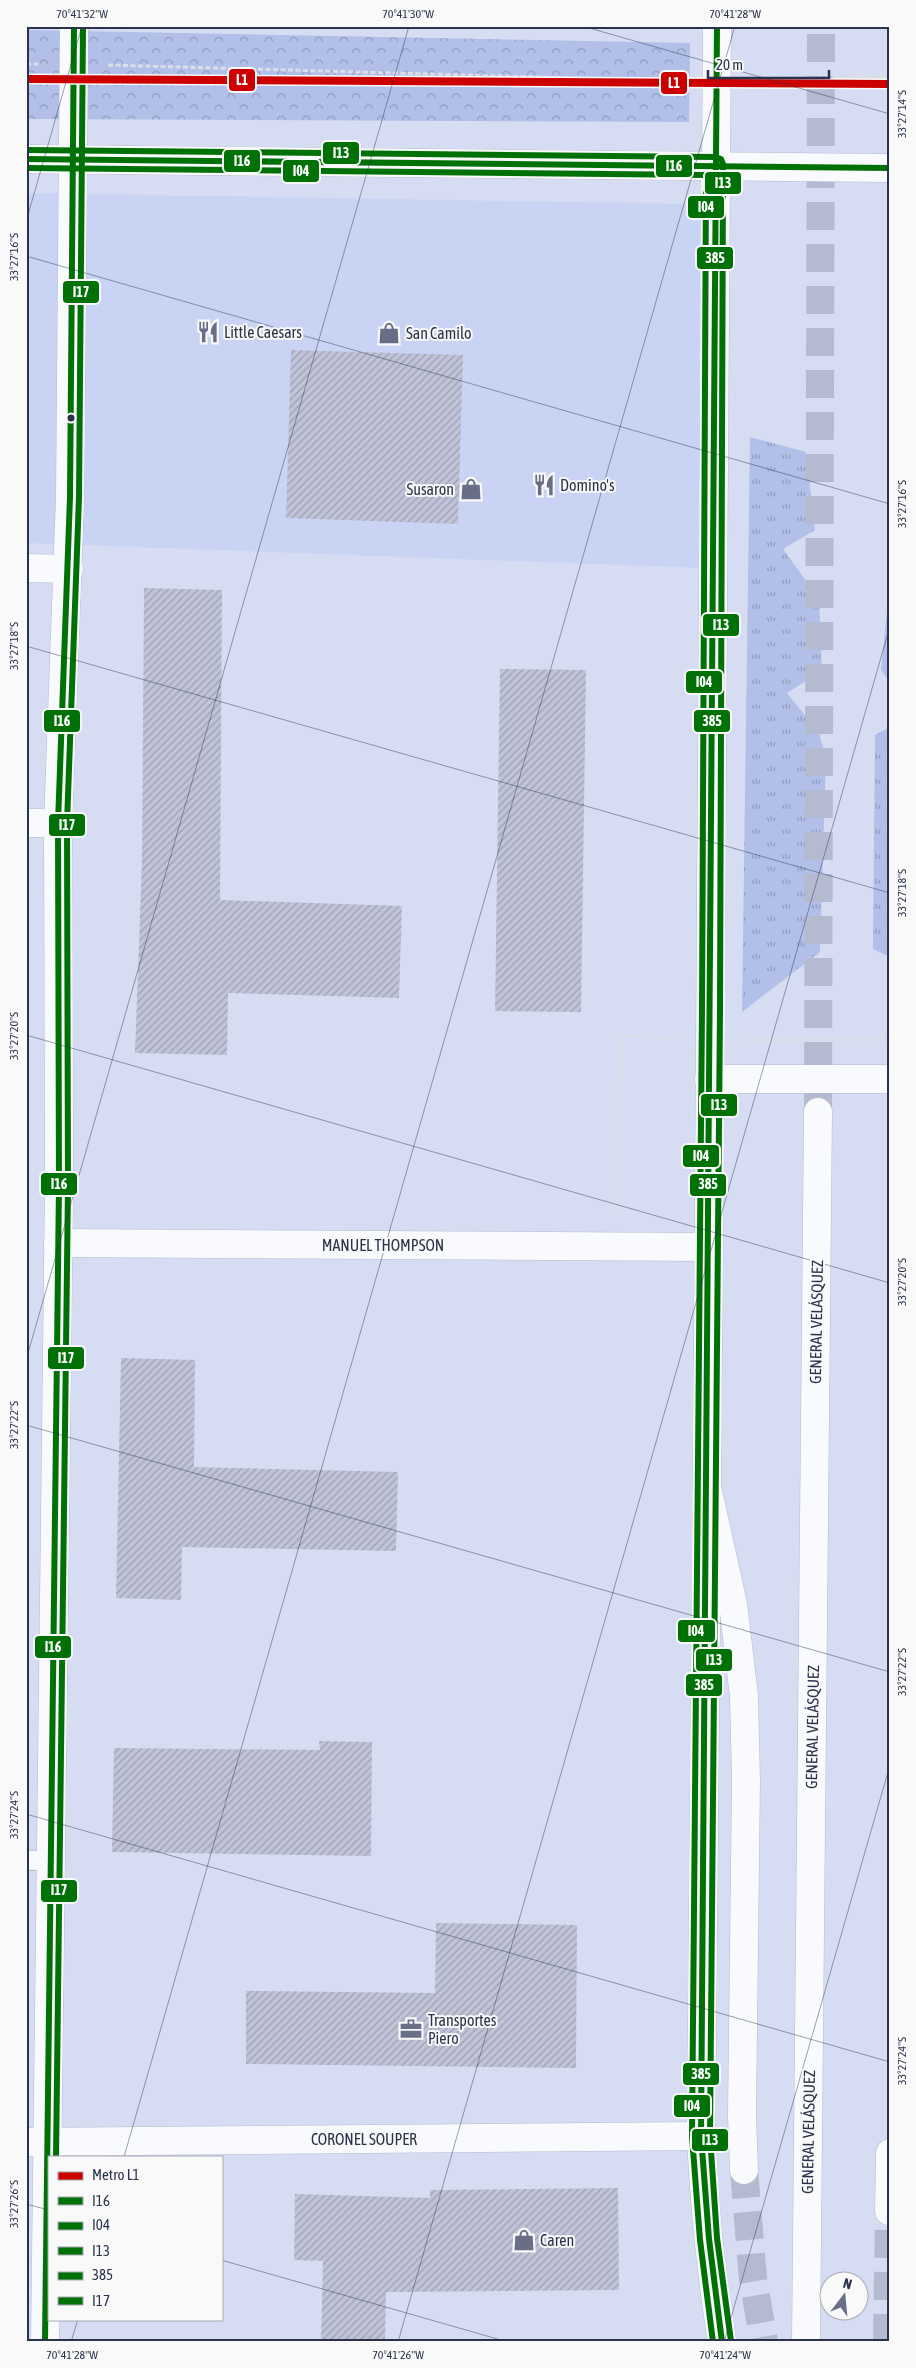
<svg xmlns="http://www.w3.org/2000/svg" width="916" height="2368" font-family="'Asap Condensed',sans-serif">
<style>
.built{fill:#c9d4f5}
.grass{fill:url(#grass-tufts)}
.park{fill:url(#park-crowns)}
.building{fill:url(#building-hatch)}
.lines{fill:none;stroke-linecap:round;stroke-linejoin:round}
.highway-tunnel{stroke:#b4bbd1;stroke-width:28;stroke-dasharray:28 14;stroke-linecap:butt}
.lane-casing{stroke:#b4bbd1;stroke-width:21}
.street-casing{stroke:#b4bbd1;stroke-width:29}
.secondary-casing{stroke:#b4bbd1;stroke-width:29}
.primary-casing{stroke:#b4bbd1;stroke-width:29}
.highway-casing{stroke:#b4bbd1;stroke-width:29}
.path{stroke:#dcdee5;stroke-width:3;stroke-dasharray:5 2.5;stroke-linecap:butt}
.lane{stroke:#f9fafd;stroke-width:19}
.street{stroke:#f9fafd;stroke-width:28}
.secondary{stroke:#f9fafd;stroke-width:28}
.primary{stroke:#f9fafd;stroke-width:28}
.highway{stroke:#f9fafd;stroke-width:28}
.bus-1-casing{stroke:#f9f9f9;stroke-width:10}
.bus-2-casing{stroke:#f9f9f9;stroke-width:10}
.bus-3-casing{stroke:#f9f9f9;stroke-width:10}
.bus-4-casing{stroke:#f9f9f9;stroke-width:10}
.bus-5-casing{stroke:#f9f9f9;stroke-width:10}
.bus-1{stroke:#007106;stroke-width:6}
.bus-2{stroke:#007106;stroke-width:6}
.bus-3{stroke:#007106;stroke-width:6}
.bus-4{stroke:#007106;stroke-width:6}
.bus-5{stroke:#007106;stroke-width:6}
.metro-1-casing{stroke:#f9f9f9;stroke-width:11}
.metro-1{stroke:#c00;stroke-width:8}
.ticks{fill:none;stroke:#2b334c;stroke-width:1;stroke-opacity:0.45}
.bus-dot{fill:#2b334c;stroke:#f9f9f9;stroke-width:2}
.labels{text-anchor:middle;stroke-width:4;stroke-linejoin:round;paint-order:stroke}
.poi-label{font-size:16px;fill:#2b334c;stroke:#f9f9f9;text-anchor:start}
.street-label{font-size:16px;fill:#2b334c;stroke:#f9f9f9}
.line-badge{stroke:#f9f9f9;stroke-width:2}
.badge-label{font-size:14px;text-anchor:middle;font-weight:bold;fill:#fff}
.neatline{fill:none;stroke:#2b334c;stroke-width:2}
.ticks-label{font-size:12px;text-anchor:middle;fill:#2b334c}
</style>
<defs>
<pattern id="grass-tufts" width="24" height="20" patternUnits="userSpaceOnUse" patternTransform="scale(1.25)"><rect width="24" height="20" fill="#b1bfe9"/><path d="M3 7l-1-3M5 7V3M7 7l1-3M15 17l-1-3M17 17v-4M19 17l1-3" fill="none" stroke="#909cbf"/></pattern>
<pattern id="park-crowns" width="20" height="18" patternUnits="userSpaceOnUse" patternTransform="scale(1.25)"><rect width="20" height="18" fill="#b1bfe9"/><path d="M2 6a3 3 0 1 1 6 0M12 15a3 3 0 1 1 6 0" fill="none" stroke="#909cbf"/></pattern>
<pattern id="building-hatch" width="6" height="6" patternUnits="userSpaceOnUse" patternTransform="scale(1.25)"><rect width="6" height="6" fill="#c1c4d8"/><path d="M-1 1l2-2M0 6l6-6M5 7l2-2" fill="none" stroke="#9da0b1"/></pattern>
</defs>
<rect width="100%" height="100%" fill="#d6ddf2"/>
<path class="built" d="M26,193L701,204V568L26,543Z"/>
<g class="grass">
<path d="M750,437L806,452L815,530L783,549L819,599L822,671L787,693L819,733L826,758L820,952L742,1012Z"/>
<path d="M890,582V682L881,670Z"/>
<path d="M890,727V957L873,949L875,735Z"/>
</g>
<path class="park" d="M26,30L690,43L689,122L26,119Z"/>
<g class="building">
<path d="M291,350L463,355L458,524L286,518Z"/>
<path d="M144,588L222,590L220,900L402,906L399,998L228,993L227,1055L135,1053L142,862Z"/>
<path d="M500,669L586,670L581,1012L495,1011Z"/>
<path d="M121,1358L195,1360L194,1467L398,1472L396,1551L182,1547L181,1600L116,1598Z"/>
<path d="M319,1741L372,1742L371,1856L112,1852L114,1748L320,1750Z"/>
<path d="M436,1923L577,1925L576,2068L246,2064V1991L435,1993Z"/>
<path d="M618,2188L619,2290L386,2292L385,2342H321L323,2261L294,2260L295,2194L430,2198V2190Z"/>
</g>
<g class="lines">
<g class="highway-tunnel">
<path d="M818,1112L821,26"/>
<path d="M744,2170L753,2279L764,2342"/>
<path d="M887,2342L889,2211"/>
</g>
<g class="lane-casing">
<path id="lane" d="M26,1860L50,1861"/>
</g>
<g class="street-casing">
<g id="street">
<path d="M26,568L69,569"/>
<path d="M26,823H58"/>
<path d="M709,1079H890"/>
<path d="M58,1243L708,1247"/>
<path d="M26,2142L701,2136"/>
</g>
</g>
<g class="secondary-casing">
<g id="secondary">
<path d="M707,1513L701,2136C704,2205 711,2273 722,2342"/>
<path d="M45,2342L59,1186L58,823L70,497L74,26"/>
</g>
</g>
<g class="primary-casing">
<g id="primary">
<path d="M26,159L890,168"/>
<path d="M707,1487L717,26"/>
</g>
</g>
<g class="highway-casing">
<g id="highway">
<path d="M707,1487L733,1604L744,1696L746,1780L742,2115L744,2170"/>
<path d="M889,2211L890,2153"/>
<path d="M806,2342L818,1112"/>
</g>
</g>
<g class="path">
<path d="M26,64H39"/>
<path d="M108,65L682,81"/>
<path d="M750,80L890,76"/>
<path d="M744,1040L890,1039"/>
<path d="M617,1211L622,1036L676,1038"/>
</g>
<use href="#lane" class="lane"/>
<use href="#street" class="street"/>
<use href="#secondary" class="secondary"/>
<use href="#primary" class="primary"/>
<use href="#highway" class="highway"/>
<g class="bus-1-casing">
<g id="bus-1">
<path d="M26,159L890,168"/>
<path d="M45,2342L59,1186L58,823L70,497L74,26"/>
</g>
</g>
<g class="bus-2-casing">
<path id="bus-2" d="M26,168L706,175L702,1010L692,2136L700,2240L713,2342"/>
</g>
<g class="bus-3-casing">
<path id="bus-3" d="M26,150L715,157L721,159L723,164L720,1010L710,2136L717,2238L731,2341"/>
</g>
<g class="bus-4-casing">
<path id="bus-4" d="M717,26L701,2136L709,2239L722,2342"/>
</g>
<g class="bus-5-casing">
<path id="bus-5" d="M56,2157L68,1186L67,823L79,497L83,26"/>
</g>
<use href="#bus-1" class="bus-1"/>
<use href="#bus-2" class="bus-2"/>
<use href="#bus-3" class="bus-3"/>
<use href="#bus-4" class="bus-4"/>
<use href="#bus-5" class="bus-5"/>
<g class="metro-1-casing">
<path id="metro-1" d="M26,79L890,84"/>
</g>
<use href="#metro-1" class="metro-1"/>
</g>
<path class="ticks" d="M582,26L890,114M26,222L82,26M26,256L890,504M26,646L890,893M26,1035L890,1283M26,1360L409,26M26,1425L890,1672M26,1814L890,2062M124,2157L735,26M26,2204L49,2210M221,2260L508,2342M71,2342L78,2319M398,2342L890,626M724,2342L890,1765"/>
<defs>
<g id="restaurant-bare" transform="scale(1.725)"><path d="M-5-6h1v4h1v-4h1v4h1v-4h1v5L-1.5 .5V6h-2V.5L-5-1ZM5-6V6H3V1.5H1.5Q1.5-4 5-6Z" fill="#676e86" stroke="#f9f9f9" stroke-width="2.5" paint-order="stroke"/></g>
<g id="shop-bare" transform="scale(1.725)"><path d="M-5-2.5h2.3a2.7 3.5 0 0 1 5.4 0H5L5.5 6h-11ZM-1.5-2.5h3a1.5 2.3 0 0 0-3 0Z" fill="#676e86" stroke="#f9f9f9" stroke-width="2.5" paint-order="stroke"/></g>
<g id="office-bare" transform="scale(1.725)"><path d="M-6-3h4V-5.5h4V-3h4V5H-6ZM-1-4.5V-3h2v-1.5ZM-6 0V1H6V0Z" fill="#676e86" stroke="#f9f9f9" stroke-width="2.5" paint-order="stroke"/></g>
</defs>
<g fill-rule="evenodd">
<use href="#restaurant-bare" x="208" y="332"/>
<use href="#shop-bare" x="389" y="333"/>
<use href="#restaurant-bare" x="544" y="485"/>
<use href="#shop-bare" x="471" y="489"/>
<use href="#office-bare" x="411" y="2029"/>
<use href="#shop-bare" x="524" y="2240"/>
</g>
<circle class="bus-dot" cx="71" cy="418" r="4.5"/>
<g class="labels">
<g class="poi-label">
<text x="224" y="338">Little Caesars</text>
<text x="406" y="339">San Camilo</text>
<text x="560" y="491">Domino's</text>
<text x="454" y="495" text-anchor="end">Susaron</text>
<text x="428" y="2026">Transportes<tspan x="428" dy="18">Piero</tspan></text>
<text x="540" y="2246">Caren</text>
</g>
<g class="street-label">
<text x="383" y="1251">MANUEL THOMPSON</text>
<text transform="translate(816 1322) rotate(-89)" y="6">GENERAL VELÁSQUEZ</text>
<text transform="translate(812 1727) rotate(-89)" y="6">GENERAL VELÁSQUEZ</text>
<text transform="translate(808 2132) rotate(-89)" y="6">GENERAL VELÁSQUEZ</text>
<text x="364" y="2145">CORONEL SOUPER</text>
</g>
</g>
<g class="line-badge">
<rect x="228" y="68" width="28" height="24" rx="5" fill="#c00"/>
<rect x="660" y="71" width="28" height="24" rx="5" fill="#c00"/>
<rect x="322" y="141" width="38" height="24" rx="5" fill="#007106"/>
<rect x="223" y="149" width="38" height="24" rx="5" fill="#007106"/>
<rect x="655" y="154" width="38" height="24" rx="5" fill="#007106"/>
<rect x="282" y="159" width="38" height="24" rx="5" fill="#007106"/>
<rect x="704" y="171" width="38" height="24" rx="5" fill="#007106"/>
<rect x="687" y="195" width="38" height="24" rx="5" fill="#007106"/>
<rect x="696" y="246" width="38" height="24" rx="5" fill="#007106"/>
<rect x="62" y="280" width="38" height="24" rx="5" fill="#007106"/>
<rect x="702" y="613" width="38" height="24" rx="5" fill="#007106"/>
<rect x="685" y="670" width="38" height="24" rx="5" fill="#007106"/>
<rect x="43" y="709" width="38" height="24" rx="5" fill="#007106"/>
<rect x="693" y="709" width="38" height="24" rx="5" fill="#007106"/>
<rect x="48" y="813" width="38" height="24" rx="5" fill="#007106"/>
<rect x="700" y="1093" width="38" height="24" rx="5" fill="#007106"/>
<rect x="682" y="1144" width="38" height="24" rx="5" fill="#007106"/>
<rect x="40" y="1172" width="38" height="24" rx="5" fill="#007106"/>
<rect x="689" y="1173" width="38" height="24" rx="5" fill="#007106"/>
<rect x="47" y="1346" width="38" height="24" rx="5" fill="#007106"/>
<rect x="677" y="1619" width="39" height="24" rx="5" fill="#007106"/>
<rect x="34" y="1635" width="38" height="24" rx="5" fill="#007106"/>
<rect x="695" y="1648" width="38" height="24" rx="5" fill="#007106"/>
<rect x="685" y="1673" width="38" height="24" rx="5" fill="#007106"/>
<rect x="40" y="1879" width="38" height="24" rx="5" fill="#007106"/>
<rect x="682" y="2062" width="38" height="24" rx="5" fill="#007106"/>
<rect x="673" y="2094" width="38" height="24" rx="5" fill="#007106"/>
<rect x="691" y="2128" width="38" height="24" rx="5" fill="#007106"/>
</g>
<g class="badge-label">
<text x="242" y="85">L1</text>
<text x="674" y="88">L1</text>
<text x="341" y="158">I13</text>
<text x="242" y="166">I16</text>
<text x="674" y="171">I16</text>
<text x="301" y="176">I04</text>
<text x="723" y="188">I13</text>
<text x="706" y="212">I04</text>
<text x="715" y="263">385</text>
<text x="81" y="297">I17</text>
<text x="721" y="630">I13</text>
<text x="704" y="687">I04</text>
<text x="62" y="726">I16</text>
<text x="712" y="726">385</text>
<text x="67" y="830">I17</text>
<text x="719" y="1110">I13</text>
<text x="701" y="1161">I04</text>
<text x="59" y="1189">I16</text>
<text x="708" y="1189">385</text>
<text x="66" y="1363">I17</text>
<text x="696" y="1636">I04</text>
<text x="53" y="1652">I16</text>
<text x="714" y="1665">I13</text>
<text x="704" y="1690">385</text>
<text x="59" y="1895">I17</text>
<text x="701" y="2079">385</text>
<text x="692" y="2111">I04</text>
<text x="710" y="2145">I13</text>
</g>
<rect width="916" height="2368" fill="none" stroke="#f9f9f9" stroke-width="55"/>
<rect x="48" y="2156" width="175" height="165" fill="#f9f9f9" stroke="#a7aab4"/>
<rect x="58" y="2172" width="25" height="8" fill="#cc0000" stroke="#a7aab4"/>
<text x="92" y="2180" font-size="15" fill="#2b334c">Metro L1</text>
<rect x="58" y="2197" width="25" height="8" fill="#007106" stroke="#a7aab4"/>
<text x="92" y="2206" font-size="15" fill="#2b334c">I16</text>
<rect x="58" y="2222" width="25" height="8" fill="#007106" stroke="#a7aab4"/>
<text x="92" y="2230" font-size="15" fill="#2b334c">I04</text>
<rect x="58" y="2247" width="25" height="8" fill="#007106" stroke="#a7aab4"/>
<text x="92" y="2256" font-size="15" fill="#2b334c">I13</text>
<rect x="58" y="2272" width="25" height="8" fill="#007106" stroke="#a7aab4"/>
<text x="92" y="2280" font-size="15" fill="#2b334c">385</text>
<rect x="58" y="2297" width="25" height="8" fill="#007106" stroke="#a7aab4"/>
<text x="92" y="2306" font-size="15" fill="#2b334c">I17</text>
<g transform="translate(844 2296) rotate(16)"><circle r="24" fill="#f9f9f9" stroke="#a7aab4"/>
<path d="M0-4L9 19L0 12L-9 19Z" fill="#676e86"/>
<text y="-8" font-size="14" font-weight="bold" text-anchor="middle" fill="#2b334c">N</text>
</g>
<path d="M708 70v8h121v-8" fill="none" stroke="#2b334c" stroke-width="2.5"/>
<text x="716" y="70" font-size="15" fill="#2b334c" stroke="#f9f9f9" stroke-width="4" paint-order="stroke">20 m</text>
<rect x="28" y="28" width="860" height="2312" class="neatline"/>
<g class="ticks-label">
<text x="82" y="18">70°41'32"W</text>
<text x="408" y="18">70°41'30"W</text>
<text x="735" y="18">70°41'28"W</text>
<text transform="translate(902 114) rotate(-90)" y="4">33°27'14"S</text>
<text transform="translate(14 257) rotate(-90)" y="4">33°27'16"S</text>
<text transform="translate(902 504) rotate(-90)" y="4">33°27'16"S</text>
<text transform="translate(14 646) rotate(-90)" y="4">33°27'18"S</text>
<text transform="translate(902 893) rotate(-90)" y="4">33°27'18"S</text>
<text transform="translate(14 1036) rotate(-90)" y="4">33°27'20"S</text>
<text transform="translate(902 1282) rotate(-90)" y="4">33°27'20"S</text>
<text transform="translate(14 1425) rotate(-90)" y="4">33°27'22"S</text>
<text transform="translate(902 1672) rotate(-90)" y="4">33°27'22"S</text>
<text transform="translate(14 1815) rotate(-90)" y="4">33°27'24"S</text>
<text transform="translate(902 2061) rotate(-90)" y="4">33°27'24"S</text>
<text transform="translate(14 2204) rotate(-90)" y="4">33°27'26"S</text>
<text x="72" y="2359">70°41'28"W</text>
<text x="398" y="2359">70°41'26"W</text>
<text x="725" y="2359">70°41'24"W</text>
</g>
</svg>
